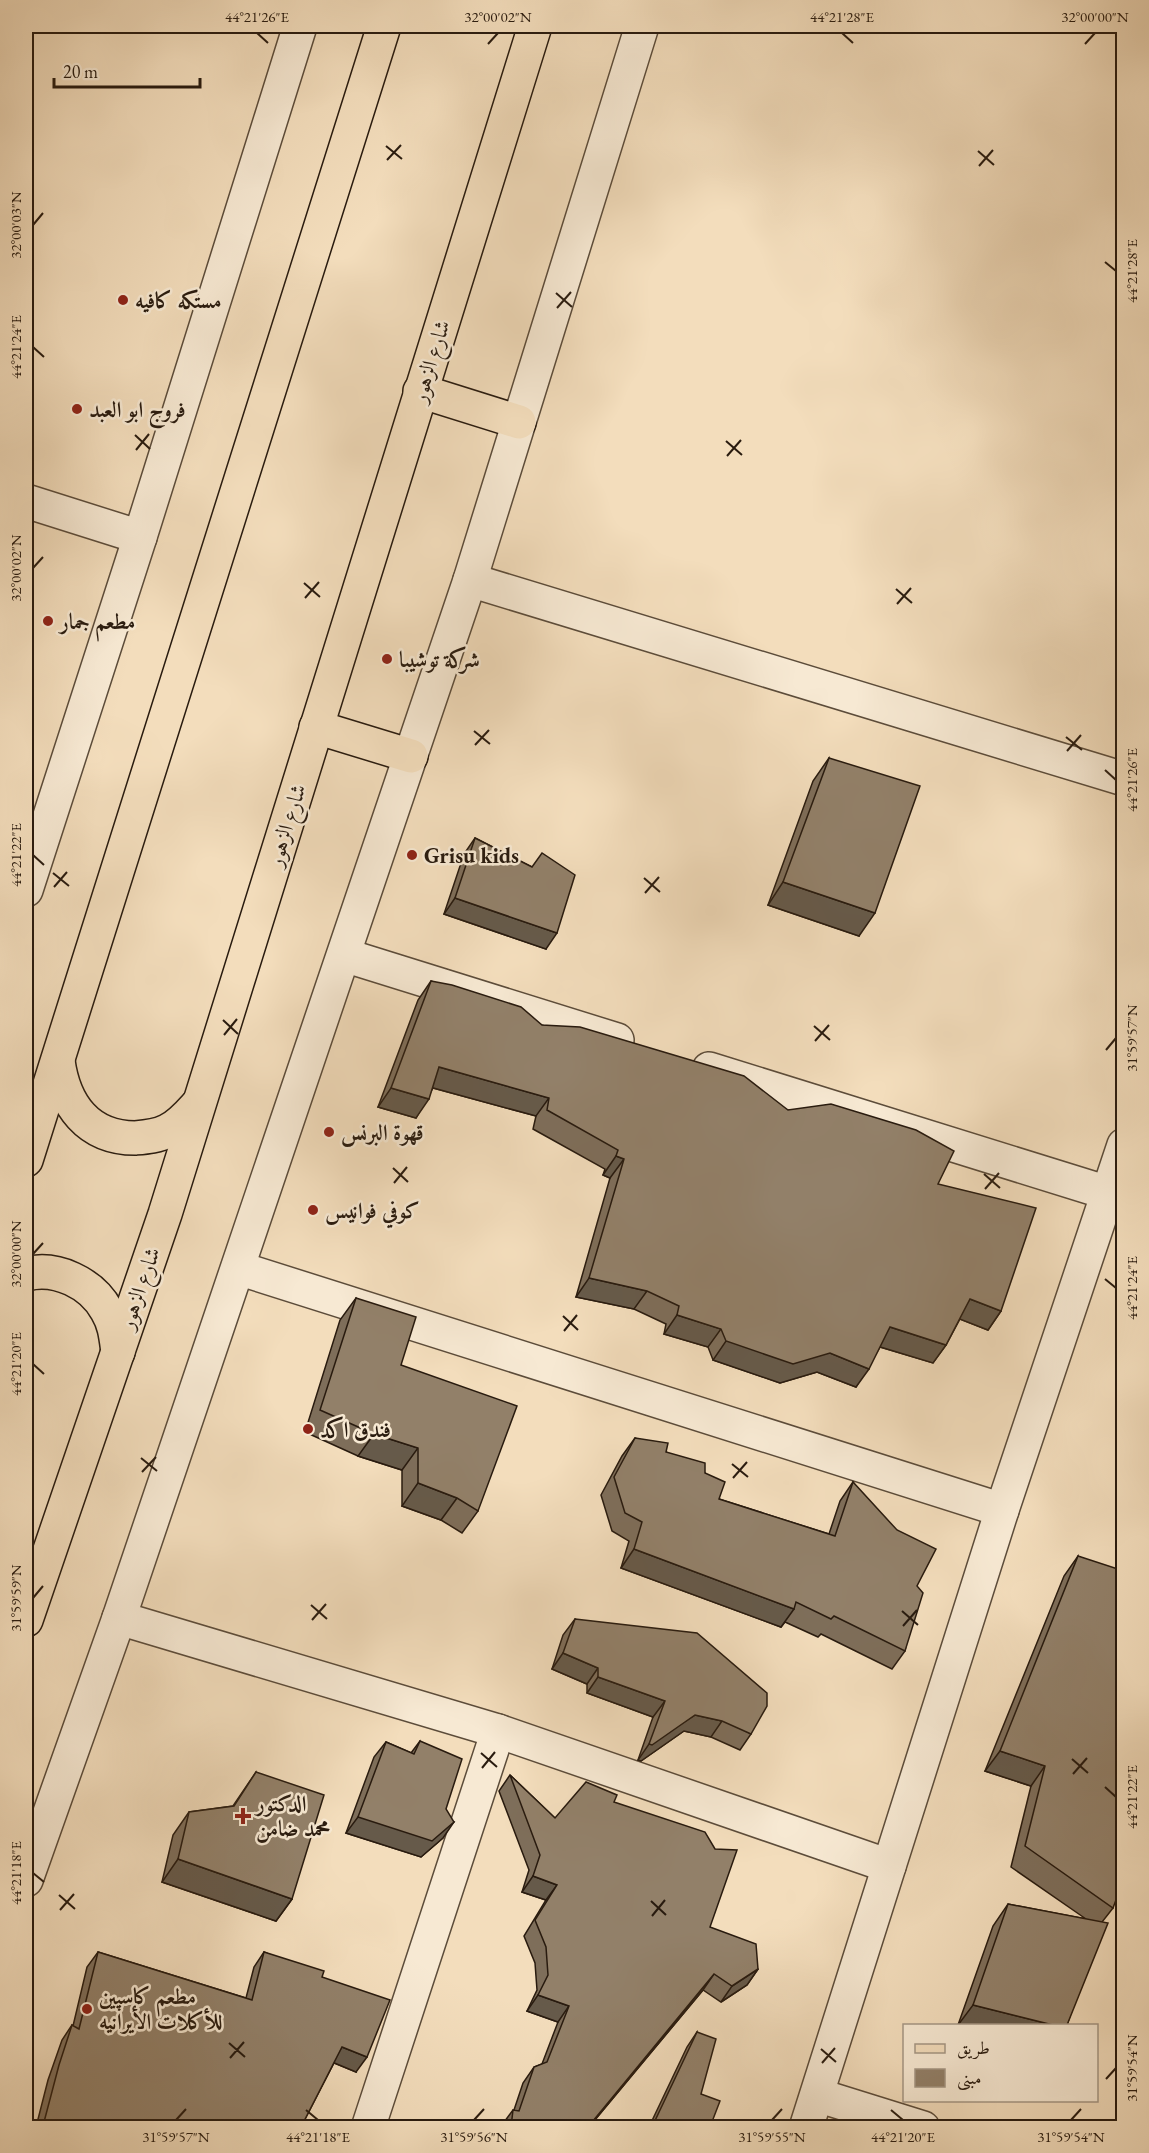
<svg xmlns="http://www.w3.org/2000/svg" width="1149" height="2153" font-family="'EB Garamond',Amiri,serif">
<style>
.lines{fill:none;stroke-linecap:round;stroke-linejoin:round}
.minor-casing{stroke:#5c4c3a;stroke-width:36}
.major-casing{stroke:#291b0f;stroke-width:36}
.minor{stroke:#f7e9d3;stroke-width:33}
.major{stroke:#f3ddbc;stroke-width:33}
.wall{fill:#7e6e5a;stroke:#291b0f;stroke-width:1.5}
.shaded-wall{fill:#665a4a;stroke:#291b0f;stroke-width:1.5}
.building{fill:#928069;stroke:#291b0f;stroke-width:1.5}
.ticks{fill:none;stroke:#291b0f;stroke-width:2}
.poi-dot{fill:#8f2418;stroke:#f7e9d3;stroke-width:2}
.labels{text-anchor:middle;stroke-width:5;stroke-linejoin:round;paint-order:stroke}
.poi-label{font-size:22px;font-weight:bold;fill:#291b0f;stroke:#f7e9d3;text-anchor:start}
.street-label{font-size:22px;fill:#291b0f;stroke:#f7e9d3}
.neatline{fill:none;stroke:#291b0f;stroke-width:2}
.ticks-label{font-size:15px;text-anchor:middle;fill:#291b0f}
</style>
<rect width="100%" height="100%" fill="#f3ddbc"/>
<filter id="stains"><feTurbulence type="fractalNoise" baseFrequency=".00333" numOctaves="4"/><feColorMatrix values="0 0 0 0 .2 0 0 0 0 .09 0 0 0 0 .02 0 0 0 .5 -.17"/></filter>
<radialGradient id="worn" r=".72"><stop offset=".6" stop-color="#630" stop-opacity="0"/><stop offset="1" stop-color="#630" stop-opacity=".3"/></radialGradient>
<g class="lines">
<g class="minor-casing">
<g id="minor">
<path d="M26,501L140,537"/>
<path d="M470,580L1124,779"/>
<path d="M26,890L140,537L300,26"/>
<path d="M344,955L617,1040"/>
<path d="M709,1069L1108,1193"/>
<path d="M238,1268L1002,1510"/>
<path d="M119,1618L498,1731L889,1866"/>
<path d="M26,1880L119,1618L470,580L642,26"/>
<path d="M817,2095L923,2128"/>
<path d="M368,2128L498,1731"/>
<path d="M806,2128L1002,1510L1124,1145"/>
</g>
</g>
<g class="major-casing">
<g id="major">
<path d="M420,391L519,422"/>
<path d="M316,727L411,756"/>
<path d="M58,1061C64,1105 88,1138 135,1138C146,1137 158,1136 167,1131C180,1125 189,1114 198,1104"/>
<path d="M26,1160L384,26"/>
<path d="M26,1274C56,1266 92,1283 107,1311C115,1324 116,1338 118,1352"/>
<path d="M26,1620L165,1214L535,26"/>
</g>
</g>
<use href="#minor" class="minor"/>
<use href="#major" class="major"/>
</g>
<g class="wall">
<path d="M829,758L859,936L768,905L813,781Z"/>
<path d="M475,838L532,867L546,949L444,914L464,854Z"/>
<path d="M431,981L542,1025L788,1110L938,1184L1001,1311L988,1330L960,1319L946,1345L933,1363L880,1347L856,1387L817,1372L780,1383L713,1360L708,1347L664,1334L666,1324L634,1309L576,1297L610,1178L603,1175L605,1169L533,1129L536,1116L433,1088L416,1118L378,1107L418,1000Z"/>
<path d="M356,1298L401,1365L478,1511L462,1533L441,1520L402,1506V1470L358,1456L305,1432L340,1320Z"/>
<path d="M635,1438L666,1452L705,1473L719,1499L829,1534L840,1501L853,1482L917,1586L905,1651L892,1669L821,1634L818,1637L785,1622L781,1627L621,1568L629,1541L612,1531L601,1495L622,1456Z"/>
<path d="M1078,1556L1113,1908L1102,1922L1067,2025H958L993,1926L1008,1904L1086,1919L1011,1867L1031,1786L985,1771L1064,1576Z"/>
<path d="M575,1619L751,1734L740,1750L711,1737L684,1731L641,1761L638,1760L653,1717L587,1693V1684L552,1669L563,1635Z"/>
<path d="M420,1741L446,1809L443,1838L421,1857L346,1833L374,1757L386,1742L411,1753Z"/>
<path d="M256,1772L292,1899L276,1921L162,1882L173,1835L189,1812L233,1806Z"/>
<path d="M510,1775L555,1818L614,1802L710,1927L758,1969L747,1985L721,2002L703,1990L589,2127H501L502,2125L513,2110H514L523,2083L534,2067L542,2064L558,2022L527,2011L537,1990L535,1963L524,1936L546,1900L522,1892L529,1870L499,1791Z"/>
<path d="M98,1952L246,1998L254,1967L264,1952L322,1977L356,2072L334,2063L301,2127H36L48,2080L62,2040L72,2025L73,2026L87,1967Z"/>
<path d="M697,2032L701,2094L710,2127H649L687,2047Z"/>
</g>
<g class="shaded-wall">
<path d="M783,882L875,913L859,936L768,905Z"/>
<path d="M455,898L557,933L546,949L444,914Z"/>
<path d="M439,1067L549,1098L536,1116L426,1086Z"/>
<path d="M391,1088L429,1099L416,1118L378,1107Z"/>
<path d="M616,1156L624,1159L610,1178L603,1175Z"/>
<path d="M589,1278L647,1291L634,1309L576,1297Z"/>
<path d="M970,1299L1001,1311L988,1330L957,1318Z"/>
<path d="M677,1315L721,1329L708,1347L664,1334Z"/>
<path d="M890,1327L946,1345L933,1363L877,1346Z"/>
<path d="M726,1341L830,1353L869,1369L856,1387L817,1372L780,1383L713,1360Z"/>
<path d="M374,1434L418,1448L402,1470L358,1456Z"/>
<path d="M418,1483L457,1498L441,1520L402,1506Z"/>
<path d="M634,1549L794,1609L781,1627L621,1568Z"/>
<path d="M563,1653L598,1668L587,1684L552,1669Z"/>
<path d="M598,1677L665,1701L653,1717L587,1693Z"/>
<path d="M695,1715L722,1721L711,1737L684,1731L641,1761L638,1760L649,1744Z"/>
<path d="M1000,1751L1045,1766L1031,1786L985,1771Z"/>
<path d="M358,1817L454,1822L443,1838L421,1857L346,1833Z"/>
<path d="M178,1859L292,1899L276,1921L162,1882Z"/>
<path d="M533,1876L557,1885L546,1900L522,1892Z"/>
<path d="M758,1969L747,1985L721,2002L732,1986Z"/>
<path d="M714,1974L703,1990L589,2127H588Z"/>
<path d="M538,1995L569,2006L558,2022L527,2011Z"/>
<path d="M973,2005L1053,2025H958Z"/>
<path d="M342,2047L367,2057L356,2072L332,2062Z"/>
<path d="M44,2122L55,2126V2127H40Z"/>
</g>
<g class="building">
<path d="M829,758L920,786L875,913L783,882Z"/>
<path d="M475,838L532,867L542,853L575,875L557,933L455,898Z"/>
<path d="M431,981L452,985L521,1007L542,1025L580,1027L744,1076L788,1110L831,1104L916,1130L954,1151L938,1184L1036,1208L1001,1311L970,1299L946,1345L890,1327L869,1369L830,1353L793,1364L726,1341L721,1329L677,1315L679,1306L647,1291L589,1278L624,1159L616,1156L618,1150L547,1110L549,1098L439,1067L429,1099L391,1088Z"/>
<path d="M356,1298L416,1317L401,1365L517,1406L478,1511L457,1498L418,1483V1448L374,1434L320,1410Z"/>
<path d="M635,1438L668,1443L666,1452L705,1463V1473L725,1482L719,1499L835,1536L853,1482L897,1530L936,1549L917,1586L923,1593L905,1651L834,1616L831,1619L796,1602L794,1609L634,1549L642,1522L625,1513L614,1477Z"/>
<path d="M1078,1556L1124,1571V1878L1113,1908L1025,1846L1045,1766L1000,1751Z"/>
<path d="M575,1619L697,1633L767,1693V1706L751,1734L722,1721L695,1715L652,1745L649,1744L665,1701L598,1677V1668L563,1653Z"/>
<path d="M420,1741L462,1759L446,1809L454,1822L432,1841L358,1817L386,1742L414,1754Z"/>
<path d="M256,1772L324,1795L292,1899L178,1859L189,1812L234,1806Z"/>
<path d="M510,1775L555,1818L586,1782L617,1795L614,1802L705,1832L715,1849L737,1850L710,1927L756,1944L758,1969L732,1986L714,1974L588,2127H511L513,2110L519,2111L534,2067L547,2062L569,2006L538,1995L548,1975L546,1947L535,1920L557,1885L533,1876L540,1855Z"/>
<path d="M1008,1904L1108,1923L1067,2025H1053L973,2005Z"/>
<path d="M98,1952L252,2000L264,1952L324,1971L322,1977L390,2000L367,2057L342,2047L301,2127H55V2126L44,2122L59,2065L72,2025L79,2029Z"/>
<path d="M697,2032L716,2039L701,2094L720,2101L710,2127H652Z"/>
</g>
<path class="ticks" d="M257,33L268,43M842,33L853,43M488,44L498,33M1085,44L1095,33M386,146L402,159M978,151L994,165M387,160L401,145M979,166L993,150M33,225L43,213M1105,262L1116,271M556,293L572,307M557,308L571,292M33,347L44,357M135,435L150,449M726,441L742,455M136,450L149,434M727,456L741,440M33,568L43,557M304,583L320,597M896,589L912,603M305,598L319,582M897,604L911,588M474,731L490,744M1066,737L1082,750M475,745L489,730M1067,751L1081,735M1105,770L1116,780M33,855L44,865M53,873L69,886M644,878L660,892M54,887L67,872M645,893L659,877M223,1020L238,1034M814,1026L830,1040M224,1035L237,1019M815,1041L829,1025M1106,1050L1116,1038M393,1168L408,1182M984,1174L1000,1188M394,1183L407,1167M985,1189L999,1173M33,1254L43,1243M1105,1279L1116,1288M563,1316L578,1330M564,1331L577,1315M33,1364L44,1374M141,1458L157,1471M732,1464L748,1477M142,1472L156,1457M733,1478L747,1462M33,1598L43,1586M311,1605L327,1619M902,1611L918,1625M312,1620L326,1604M903,1626L917,1610M481,1753L497,1767M1072,1759L1088,1773M482,1768L495,1752M1073,1774L1087,1758M1105,1787L1116,1797M33,1873L44,1882M59,1895L75,1909M651,1901L666,1915M60,1910L74,1894M652,1916L665,1900M229,2043L245,2057M821,2049L836,2062M230,2058L244,2042M822,2063L835,2048M1106,2079L1116,2068M306,2110L318,2120M891,2110L903,2120M176,2120L186,2109M474,2120L484,2109M772,2120L782,2109M1071,2120L1081,2109"/>
<g class="poi-dot">
<circle cx="123" cy="300" r="6"/>
<circle cx="77" cy="409" r="6"/>
<circle cx="48" cy="621" r="6"/>
<circle cx="387" cy="659" r="6"/>
<circle cx="412" cy="855" r="6"/>
<circle cx="329" cy="1132" r="6"/>
<circle cx="313" cy="1210" r="6"/>
<circle cx="308" cy="1429" r="6"/>
<path d="M240 1807h6v6h6v6h-6v6h-6v-6h-6v-6h6z"/>
<circle cx="87" cy="2009" r="6"/>
</g>
<g class="labels">
<g class="poi-label">
<text x="135" y="308">مستكه كافيه</text>
<text x="89" y="417">فروج ابو العبد</text>
<text x="60" y="629">مطعم جمار</text>
<text x="399" y="667">شركة توشيبا</text>
<text x="424" y="863">Grisu kids</text>
<text x="341" y="1140">قهوة البرنس</text>
<text x="325" y="1218">كوفي فوانيس</text>
<text x="320" y="1437">فندق اكد</text>
<text x="256" y="1811">الدكتور<tspan x="256" dy="25">محمد ضامن</tspan></text>
<text x="99" y="2004">مطعم كاسپين<tspan x="99" dy="25">للأكلات الأيرانيه</tspan></text>
</g>
<g class="street-label">
<text transform="translate(430 361) rotate(-73)" y="8">شارع الزهور</text>
<text transform="translate(286 825) rotate(-73)" y="8">شارع الزهور</text>
<text transform="translate(139 1288) rotate(-71)" y="8">شارع الزهور</text>
</g>
</g>
<rect width="1149" height="2153" fill="none" stroke="#f3ddbc" stroke-width="66"/>
<rect x="903" y="2024" width="195" height="78" fill="#f7e9d3" stroke="#a59785" stroke-width="1.5"/>
<rect x="915" y="2044" width="30" height="9" fill="#f3ddbc" stroke="#a59785" stroke-width="1.5"/>
<text x="957" y="2054" font-size="18" fill="#291b0f">طريق</text>
<rect x="915" y="2069" width="30" height="18" fill="#928069" stroke="#a59785" stroke-width="1.5"/>
<text x="957" y="2084" font-size="18" fill="#291b0f">مبنى</text>
<path d="M54 78v9h146v-9" fill="none" stroke="#291b0f" stroke-width="3"/>
<text x="63" y="78" font-size="18" fill="#291b0f" stroke="#f7e9d3" stroke-width="4.5" paint-order="stroke">20 m</text>
<rect x="33" y="33" width="1083" height="2087" class="neatline"/>
<g class="ticks-label">
<text x="257" y="22">44°21'26"E</text>
<text x="498" y="22">32°00'02"N</text>
<text x="842" y="22">44°21'28"E</text>
<text x="1095" y="22">32°00'00"N</text>
<text transform="translate(16 225) rotate(-90)" y="5">32°00'03"N</text>
<text transform="translate(1132 271) rotate(-90)" y="5">44°21'28"E</text>
<text transform="translate(16 347) rotate(-90)" y="5">44°21'24"E</text>
<text transform="translate(16 568) rotate(-90)" y="5">32°00'02"N</text>
<text transform="translate(1132 780) rotate(-90)" y="5">44°21'26"E</text>
<text transform="translate(16 855) rotate(-90)" y="5">44°21'22"E</text>
<text transform="translate(1132 1038) rotate(-90)" y="5">31°59'57"N</text>
<text transform="translate(16 1254) rotate(-90)" y="5">32°00'00"N</text>
<text transform="translate(1132 1288) rotate(-90)" y="5">44°21'24"E</text>
<text transform="translate(16 1364) rotate(-90)" y="5">44°21'20"E</text>
<text transform="translate(16 1598) rotate(-90)" y="5">31°59'59"N</text>
<text transform="translate(1132 1797) rotate(-90)" y="5">44°21'22"E</text>
<text transform="translate(16 1873) rotate(-90)" y="5">44°21'18"E</text>
<text transform="translate(1132 2068) rotate(-90)" y="5">31°59'54"N</text>
<text x="176" y="2142">31°59'57"N</text>
<text x="318" y="2142">44°21'18"E</text>
<text x="474" y="2142">31°59'56"N</text>
<text x="772" y="2142">31°59'55"N</text>
<text x="903" y="2142">44°21'20"E</text>
<text x="1071" y="2142">31°59'54"N</text>
</g>
<rect width="100%" height="100%" filter="url(#stains)"/>
<rect width="100%" height="100%" fill="url(#worn)"/>
</svg>
